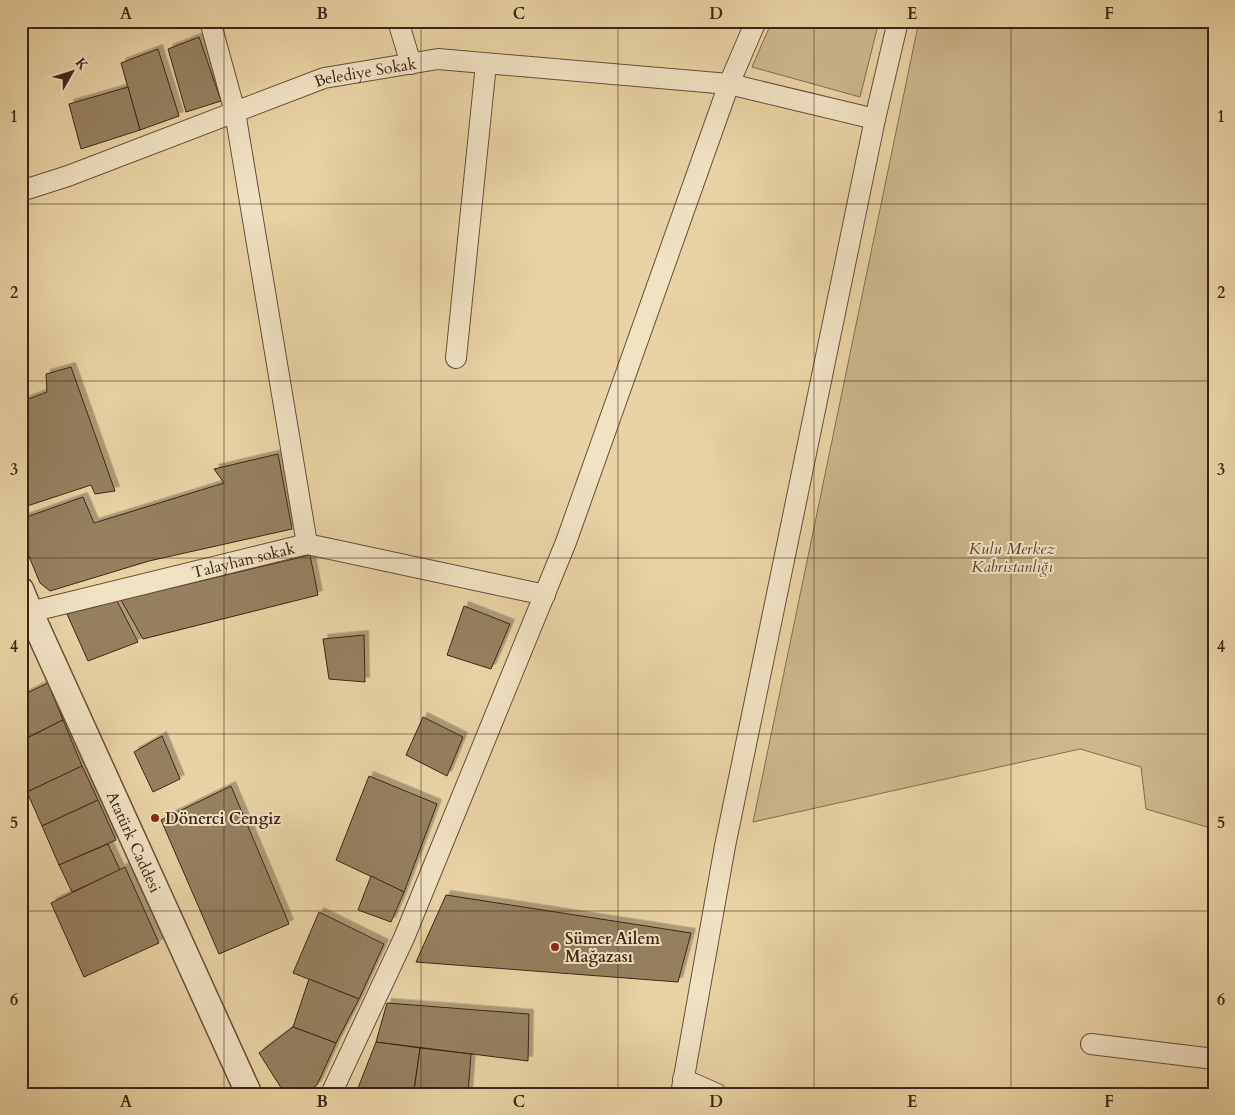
<svg xmlns="http://www.w3.org/2000/svg" width="1235" height="1115" font-family="Cardo,serif">
<style>
.green{fill:#ccb68c;stroke:#846e52}
.building{fill:#968060;stroke:#3c2617;filter:url(#shadow)}
.lines{fill:none;stroke-linecap:round;stroke-linejoin:round}
.minor-casing{stroke:#67513a;stroke-width:22}
.tertiary-casing{stroke:#67513a;stroke-width:28}
.minor{stroke:#f1e2c4;stroke-width:20}
.tertiary{stroke:#f1e2c4;stroke-width:25}
.grid{fill:none;stroke:#3c2617;stroke-width:1;stroke-opacity:0.55}
.poi-dot{fill:#8f2418;stroke:#f1e2c4;stroke-width:2}
.labels{text-anchor:middle;stroke-width:4;stroke-linejoin:round;paint-order:stroke}
.street-label{font-size:16px;fill:#3c2617;stroke:#f1e2c4}
.park-label{font-size:16px;font-style:italic;fill:#59432e;stroke:#f1e2c4}
.poi-label{font-size:16px;font-weight:bold;fill:#3c2617;stroke:#f1e2c4;text-anchor:start}
.neatline{fill:none;stroke:#3c2617;stroke-width:2}
.grid-label{font-size:16px;text-anchor:middle;font-weight:bold;fill:#3c2617}
</style>
<defs>
<filter id="shadow"><feDropShadow dx="4.5" dy="-4.5" stdDeviation="0" flood-color="#0004"/></filter>
</defs>
<rect width="100%" height="100%" fill="#e9d3a4"/>
<filter id="stains"><feTurbulence type="fractalNoise" baseFrequency=".004" numOctaves="4"/><feColorMatrix values="0 0 0 0 .2 0 0 0 0 .09 0 0 0 0 .02 0 0 0 .5 -.17"/></filter>
<radialGradient id="worn" r=".72"><stop offset=".6" stop-color="#630" stop-opacity="0"/><stop offset="1" stop-color="#630" stop-opacity=".3"/></radialGradient>
<g class="green">
<path d="M772,21H879L860,97L752,67Z"/>
<path d="M919,21H1214V829L1146,809L1141,767L1080,749L753,822Z"/>
</g>
<g class="building">
<path d="M199,37L221,101L186,112L168,49Z"/>
<path d="M158,49L179,116L140,130L121,63Z"/>
<path d="M128,87L140,130L81,149L69,104Z"/>
<path d="M71,367L115,491L95,494L91,485L21,508V402L47,392L46,374Z"/>
<path d="M278,454L292,529L149,561L50,591L40,583L21,537V519L83,497L94,523L224,483L214,469Z"/>
<path d="M310,555L318,595L143,639L121,600Z"/>
<path d="M117,601L138,642L88,661L67,614Z"/>
<path d="M464,606L510,624L491,669L447,655Z"/>
<path d="M364,635L365,682L329,679L323,639Z"/>
<path d="M48,683L63,720L21,741V696Z"/>
<path d="M423,717L463,737L447,776L406,755Z"/>
<path d="M63,720L82,766L27,792L21,780V741Z"/>
<path d="M162,736L180,779L153,792L134,752Z"/>
<path d="M82,766L98,800L42,826L27,792Z"/>
<path d="M369,776L437,804L404,892L336,860Z"/>
<path d="M231,786L289,924L219,954L161,820Z"/>
<path d="M98,800L116,840L59,865L42,826Z"/>
<path d="M108,844L120,870L72,892L59,865Z"/>
<path d="M125,867L159,943L84,977L51,903Z"/>
<path d="M371,876L404,892L391,922L358,910Z"/>
<path d="M446,895L691,933L678,982L416,962Z"/>
<path d="M319,912L384,944L359,999L293,973Z"/>
<path d="M309,979L359,999L336,1043L293,1027Z"/>
<path d="M387,1003L529,1014L528,1061L376,1042Z"/>
<path d="M293,1027L336,1043L317,1085L305,1094H285L259,1053Z"/>
<path d="M376,1042L420,1048L414,1091L358,1088Z"/>
<path d="M420,1048L471,1054L468,1094H427L414,1091Z"/>
</g>
<g class="lines">
<g class="minor-casing">
<g id="minor">
<path d="M210,21L235,112L307,544"/>
<path d="M398,21L411,64"/>
<path id="s1" d="M21,191L68,176L324,78L438,59L729,84L875,119"/>
<path d="M456,358L486,64"/>
<path id="s2" d="M21,615L30,612L307,544L545,595"/>
<path d="M1091,1044L1214,1059"/>
<path d="M683,1079L717,1094"/>
<path d="M331,1094L404,938L566,542L729,84L756,21"/>
<path d="M681,1094L725,846L875,119L898,21"/>
</g>
</g>
<g class="tertiary-casing">
<g id="tertiary">
<path id="s3" d="M21,590L30,612L249,1094"/>
</g>
</g>
<use href="#minor" class="minor"/>
<use href="#tertiary" class="tertiary"/>
</g>
<path class="grid" d="M224,21V1094M421,21V1094M618,21V1094M814,21V1094M1011,21V1094M21,204H1214M21,381H1214M21,558H1214M21,734H1214M21,911H1214"/>
<g class="poi-dot">
<circle cx="155" cy="818" r="5"/>
<circle cx="555" cy="947" r="5"/>
</g>
<g class="labels">
<g class="street-label">
<text dy="6" stroke="none"><textPath href="#s1" startOffset="365">Belediye Sokak</textPath></text>
<text dy="6" stroke="none"><textPath href="#s2" startOffset="229">Talayhan sokak</textPath></text>
<text dy="6" stroke="none"><textPath href="#s3" startOffset="276">Atatürk Caddesi</textPath></text>
</g>
<g class="park-label">
<text x="1012" y="554">Kulu Merkez<tspan x="1012" dy="18">Kabristanlığı</tspan></text>
</g>
<g class="poi-label">
<text x="165" y="824">Dönerci Cengiz</text>
<text x="565" y="944">Sümer Ailem<tspan x="565" dy="18">Mağazası</tspan></text>
</g>
</g>
<rect width="1235" height="1115" fill="none" stroke="#e9d3a4" stroke-width="55"/>
<g transform="translate(72 72) rotate(51)" stroke="#f1e2c4" stroke-width="4" paint-order="stroke">
<path d="M0-4L9 19L0 12L-9 19Z" fill="#3c2617"/>
<text y="-8" font-size="14" font-weight="bold" text-anchor="middle" fill="#3c2617">K</text>
</g>
<rect x="28" y="28" width="1180" height="1060" class="neatline"/>
<g class="grid-label">
<text x="126" y="19">A</text>
<text x="322" y="19">B</text>
<text x="519" y="19">C</text>
<text x="716" y="19">D</text>
<text x="912" y="19">E</text>
<text x="1109" y="19">F</text>
<text x="14" y="122">1</text>
<text x="1221" y="122">1</text>
<text x="14" y="298">2</text>
<text x="1221" y="298">2</text>
<text x="14" y="475">3</text>
<text x="1221" y="475">3</text>
<text x="14" y="652">4</text>
<text x="1221" y="652">4</text>
<text x="14" y="828">5</text>
<text x="1221" y="828">5</text>
<text x="14" y="1005">6</text>
<text x="1221" y="1005">6</text>
<text x="126" y="1107">A</text>
<text x="322" y="1107">B</text>
<text x="519" y="1107">C</text>
<text x="716" y="1107">D</text>
<text x="912" y="1107">E</text>
<text x="1109" y="1107">F</text>
</g>
<rect width="100%" height="100%" filter="url(#stains)"/>
<rect width="100%" height="100%" fill="url(#worn)"/>
</svg>
